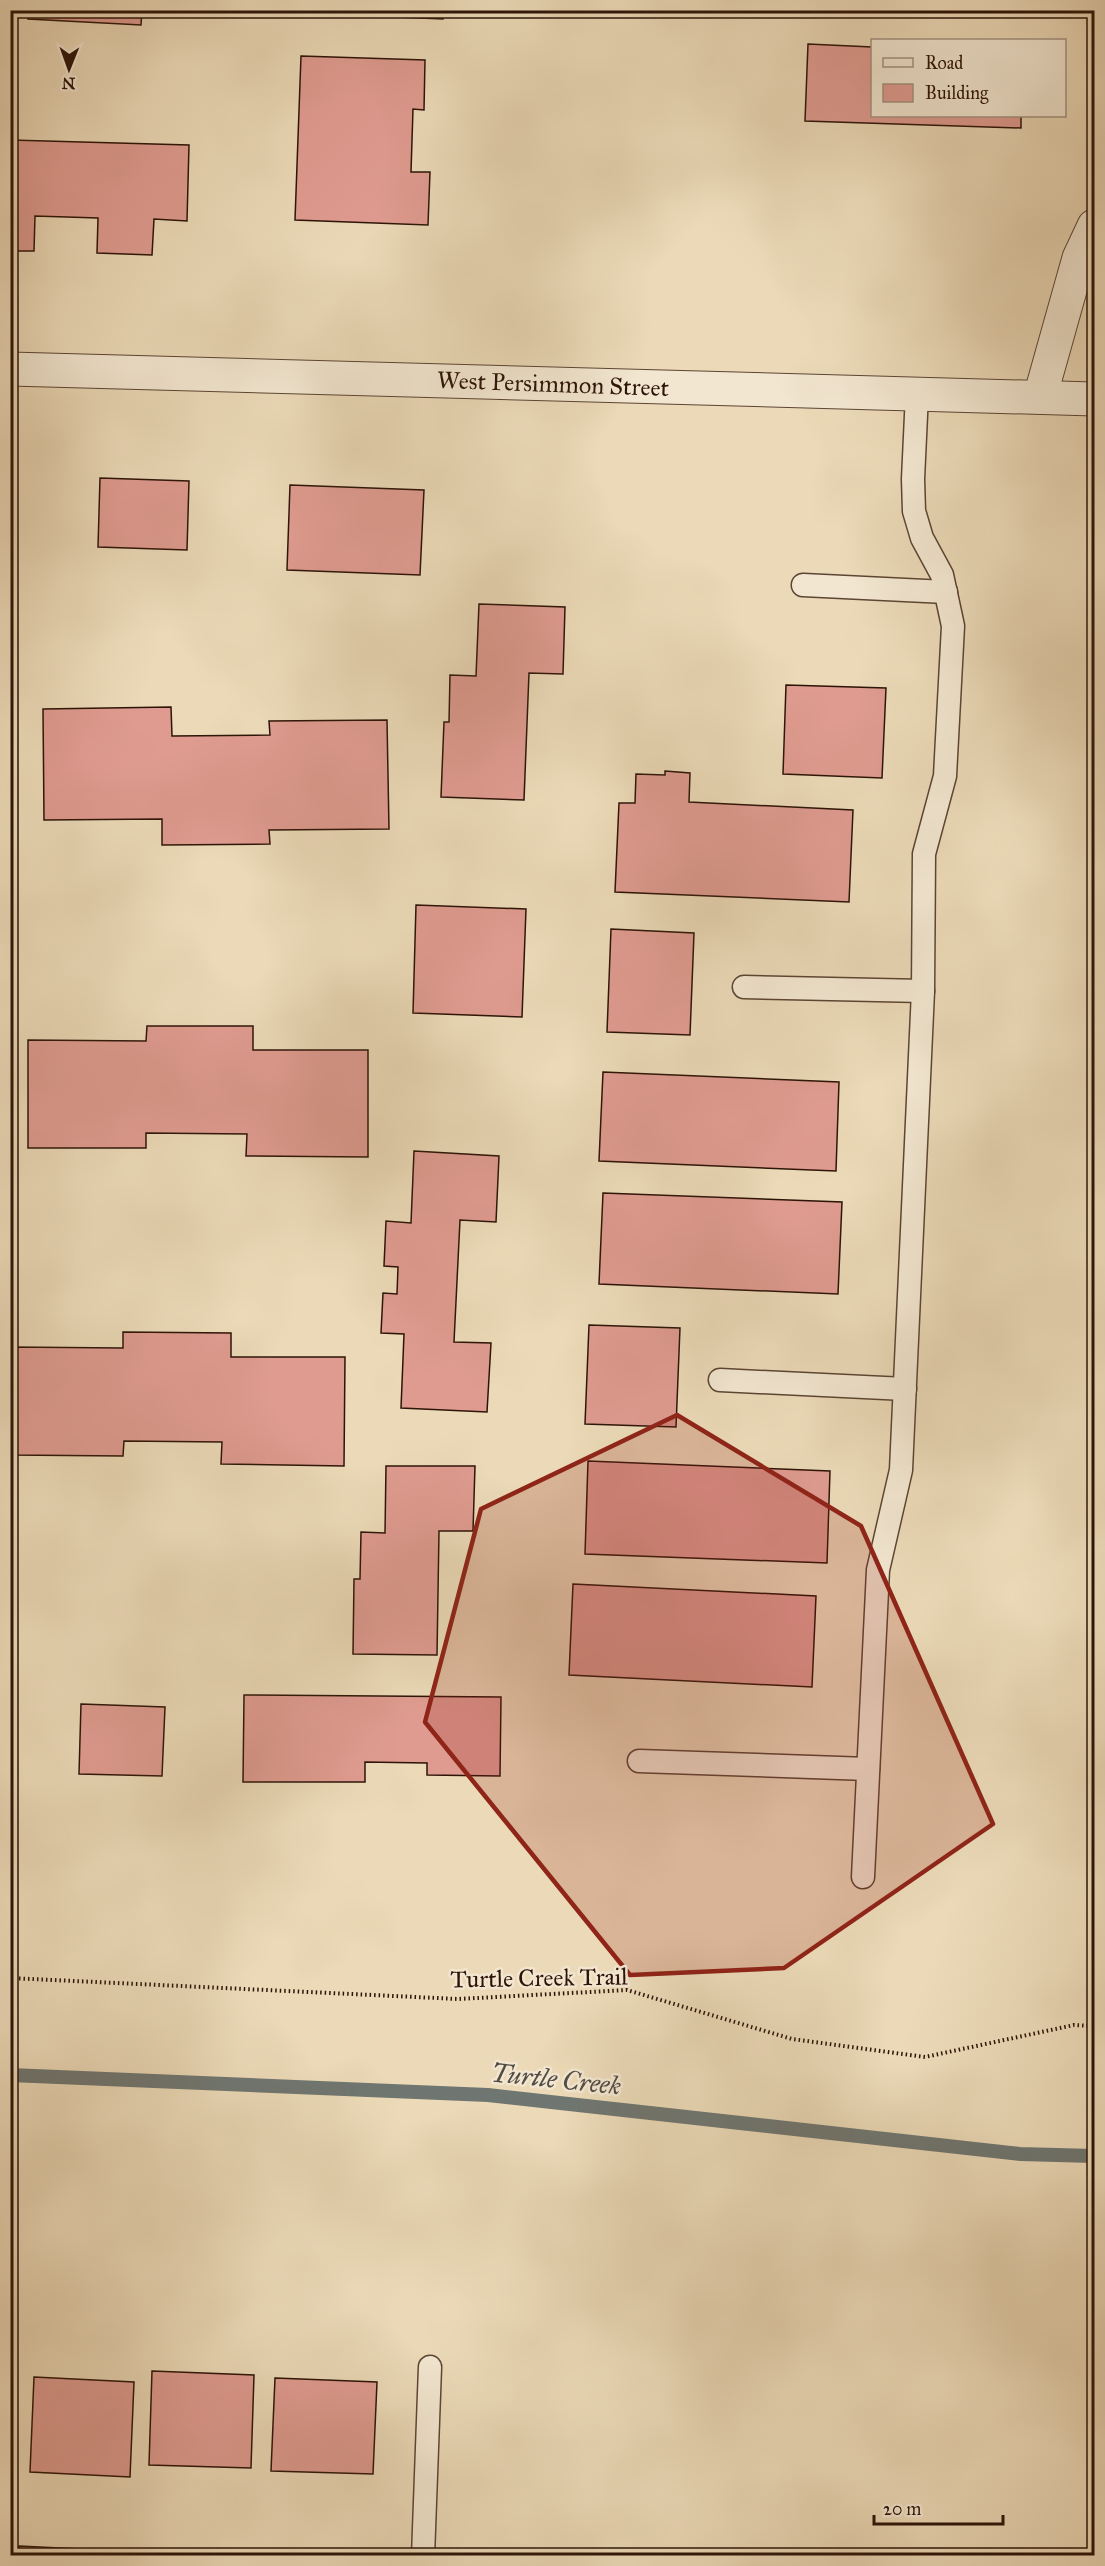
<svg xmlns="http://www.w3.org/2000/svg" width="1105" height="2566" font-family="'IM FELL Great Primer',serif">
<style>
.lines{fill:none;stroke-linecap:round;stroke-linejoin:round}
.stream{stroke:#6f7671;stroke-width:14}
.building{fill:#df9b90;stroke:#2d1408;stroke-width:1.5}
.service-casing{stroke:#5c4534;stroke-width:25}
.minor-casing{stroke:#5c4534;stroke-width:35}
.path{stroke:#2d1408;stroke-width:4;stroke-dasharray:1.5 3;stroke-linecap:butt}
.service{stroke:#f2e6d0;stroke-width:22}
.minor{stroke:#f2e6d0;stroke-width:33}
.marked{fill:#8f2418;fill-opacity:0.2;stroke:#8f2418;stroke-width:4.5;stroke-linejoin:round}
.labels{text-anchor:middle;stroke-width:5;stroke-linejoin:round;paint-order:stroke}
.street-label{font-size:24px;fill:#2d1408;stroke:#f2e6d0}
.water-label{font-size:26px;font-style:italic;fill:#544d45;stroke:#f2e6d0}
</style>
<rect width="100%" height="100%" fill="#ebd9b7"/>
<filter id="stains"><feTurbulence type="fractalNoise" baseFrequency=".00333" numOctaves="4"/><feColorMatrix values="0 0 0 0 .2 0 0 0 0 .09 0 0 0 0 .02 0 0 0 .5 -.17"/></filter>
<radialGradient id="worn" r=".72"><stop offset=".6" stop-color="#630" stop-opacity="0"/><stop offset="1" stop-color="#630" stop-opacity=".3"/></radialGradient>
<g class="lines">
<path class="stream" d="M10,2075L488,2095L1020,2154L1094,2156"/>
</g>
<g class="building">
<path d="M29,10H142L141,25L28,19Z"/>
<path d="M396,10H444L443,19L396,17Z"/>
<path d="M808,44L872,47V116H1021V128L805,121Z"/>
<path d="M301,56L425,60L424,110L413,109L411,172H430L428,225L295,220Z"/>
<path d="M10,140L189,145L187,221L154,219L152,255L97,253L98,218L35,216L34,251H10Z"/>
<path d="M100,478L189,481L187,550L98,547Z"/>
<path d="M290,485L424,490L420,575L287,570Z"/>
<path d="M479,604L565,607L563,674L529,673L524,800L441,797L444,722H449L450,675L476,676Z"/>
<path d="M786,685L886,688L882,778L783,774Z"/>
<path d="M171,707L172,736L270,735L269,721L387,720L389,829L269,830L270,844L162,845V819L44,820L43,709Z"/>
<path d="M665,771L690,773L689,802L853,810L849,902L615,892L619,803H635L636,774L665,775Z"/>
<path d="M416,905L526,909L522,1017L413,1013Z"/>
<path d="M611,929L694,933L690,1035L607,1032Z"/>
<path d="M147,1026H253V1050H368V1157L246,1156L247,1134L146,1133V1148H28V1040L146,1041Z"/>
<path d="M603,1072L839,1082L836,1171L599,1161Z"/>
<path d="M414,1151L499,1156L496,1222L460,1220L454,1342L491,1343L487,1412L401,1408L404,1334L381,1333L383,1293L397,1294L398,1267L384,1266L386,1221L411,1223Z"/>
<path d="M603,1193L842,1202L838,1294L599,1284Z"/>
<path d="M589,1325L680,1328L676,1427L585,1424Z"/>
<path d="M123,1332L231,1333V1357H345L344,1466L221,1464L222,1442L124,1441L123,1456L10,1455V1347L123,1348Z"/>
<path d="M588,1461L830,1471L827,1563L585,1554Z"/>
<path d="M386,1466H475L473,1531H439L437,1655L353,1654L354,1579H360L361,1532L385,1533Z"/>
<path d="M573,1584L816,1596L812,1687L569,1675Z"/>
<path d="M244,1695L501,1697L500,1776L427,1775V1763L365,1762V1782H243Z"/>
<path d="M81,1704L165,1707L162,1776L79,1774Z"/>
<path d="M152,2371L254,2375L251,2468L149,2465Z"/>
<path d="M34,2377L134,2382L130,2477L30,2472Z"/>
<path d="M275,2378L377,2382L373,2474L271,2471Z"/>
<path d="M19,2546L121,2551V2556H19Z"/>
</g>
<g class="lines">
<g class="service-casing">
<g id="service">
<path d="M803,585L946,592"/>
<path d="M744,987L923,991"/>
<path d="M720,1380L905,1389"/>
<path d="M639,1761L868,1769"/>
<path d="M863,1877L878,1570L901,1470L923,991L924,854L945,776L953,626L942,575L922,538L914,511L913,479L917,394"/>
<path d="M423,2556L430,2367"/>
</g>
</g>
<g class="minor-casing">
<g id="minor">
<path d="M10,369L1094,399"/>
<path d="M1040,397L1079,258L1094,226"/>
</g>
</g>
<path class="path" d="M10,1978L458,1999L627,1990L792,2039L925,2057L1074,2025L1094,2026"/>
<use href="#service" class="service"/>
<use href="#minor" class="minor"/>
</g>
<path class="marked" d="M677,1415L861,1526L993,1824L784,1968L630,1975L425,1722L481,1509Z"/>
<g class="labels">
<g class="street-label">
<text transform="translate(553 384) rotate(2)" y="8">West Persimmon Street</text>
<text transform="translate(539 1978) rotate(-1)" y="8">Turtle Creek Trail</text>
</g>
<g class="water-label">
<text transform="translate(556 2079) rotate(6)" y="9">Turtle Creek</text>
</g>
</g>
<rect width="1105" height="2566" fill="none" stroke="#ebd9b7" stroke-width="36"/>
<rect x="12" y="12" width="1081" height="2542" fill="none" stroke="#2d1408" stroke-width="3"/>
<rect x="18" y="18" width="1069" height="2530" fill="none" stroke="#2d1408" stroke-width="1.5"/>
<rect x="871" y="39" width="195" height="78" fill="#f2e6d0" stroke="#a39280" stroke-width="1.5"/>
<rect x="883" y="58" width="30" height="9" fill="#f2e6d0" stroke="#a39280" stroke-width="1.5"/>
<text x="925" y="69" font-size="18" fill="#2d1408">Road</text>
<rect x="883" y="84" width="30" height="18" fill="#df9b90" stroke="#a39280" stroke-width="1.5"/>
<text x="925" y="99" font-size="18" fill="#2d1408">Building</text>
<g transform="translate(69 69) rotate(181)" stroke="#f2e6d0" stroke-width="4.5" paint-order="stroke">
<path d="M0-4.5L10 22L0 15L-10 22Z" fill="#2d1408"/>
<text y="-9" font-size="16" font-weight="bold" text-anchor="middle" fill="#2d1408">N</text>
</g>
<path d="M874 2515v9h129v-9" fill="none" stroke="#2d1408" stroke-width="3"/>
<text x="883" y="2515" font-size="18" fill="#2d1408" stroke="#f2e6d0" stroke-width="4.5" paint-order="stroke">20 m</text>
<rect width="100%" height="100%" filter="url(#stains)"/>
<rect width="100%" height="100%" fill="url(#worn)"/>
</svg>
